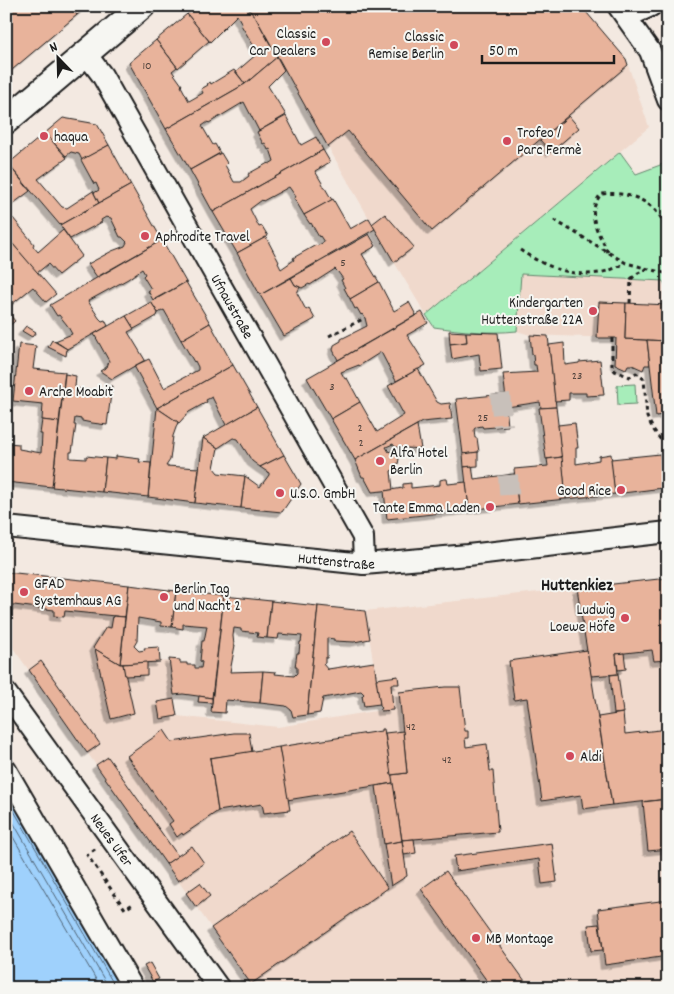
<svg xmlns="http://www.w3.org/2000/svg" width="674" height="994" font-family="Dekko,sans-serif">
<style>
.built{fill:#f0d9cc}
.green{fill:#a7edba;stroke:#62846b}
.water{fill:#9fd1fc;stroke:#6b89a2}
.lines{fill:none;stroke-linecap:round;stroke-linejoin:round}
.shore{stroke:#506476;stroke-width:1}
.building{fill:#e8b39b;stroke:#1c1c1c;filter:url(#shadow)}
.minor-tunnel{stroke:#c8c0ba;stroke-width:20;stroke-dasharray:20 10;stroke-linecap:butt}
.minor-casing{stroke:#1c1c1c;stroke-width:24}
.major-casing{stroke:#1c1c1c;stroke-width:29}
.path{stroke:#1c1c1c;stroke-width:3;stroke-dasharray:4 4;stroke-linecap:butt}
.minor{stroke:#f6f6f2;stroke-width:20}
.major{stroke:#f6f6f2;stroke-width:25}
.poi-dot{fill:#d1495b;stroke:#f6f6f2;stroke-width:2}
.labels{text-anchor:middle;stroke-width:4;stroke-linejoin:round;paint-order:stroke}
.number-label{font-size:12px;fill:#4f423c}
.poi-label{font-size:15px;fill:#1c1c1c;stroke:#f6f6f2;text-anchor:start}
.street-label{font-size:15px;fill:#1c1c1c;stroke:#f6f6f2}
.quarter-label{font-size:18px;font-weight:bold;fill:#1c1c1c;stroke:#f6f6f2}
</style>
<defs>
<filter id="shadow"><feDropShadow dx="-4.5" dy="4.5" stdDeviation="0" flood-color="#0004"/></filter>
</defs>
<rect width="100%" height="100%" fill="#f3e9e1"/>
<filter id="ink" filterUnits="userSpaceOnUse"><feTurbulence type="fractalNoise" baseFrequency=".02" numOctaves="2"/><feDisplacementMap in="SourceGraphic" scale="10" xChannelSelector="R" yChannelSelector="G"/><feConvolveMatrix kernelMatrix="1 2 1 2 8 2 1 2 1" color-interpolation-filters="sRGB"/></filter>
<g filter="url(#ink)">
<g class="built">
<path d="M246,6H581L626,59L649,127L426,315L394,262L259,26Z"/>
<path d="M520,274L663,281L668,291V341L647,340L650,365H645L643,370L632,365H628L626,369L615,364L616,338L530,335L517,331Z"/>
<path d="M6,572L129,585L120,664L169,661L177,716L278,727L381,710L365,611L668,578V988H254L6,638Z"/>
</g>
<g class="green">
<path d="M620,152L636,174L663,164L668,177V291L663,281L521,274L517,331C489,334 462,331 434,327L426,315Z"/>
<path d="M635,384L636,404L618,405L617,385Z"/>
</g>
<path class="water" d="M6,787L122,988H14L6,977Z"/>
<g class="lines">
<g class="shore">
<path d="M6,797L116,988"/>
<path d="M6,810L109,988"/>
<path d="M6,825L101,988"/>
</g>
</g>
<g class="building">
<path d="M6,6H70L77,15L6,75Z"/>
<path d="M70,6H88L77,15Z"/>
<path d="M197,6H246L256,18L277,57L245,84L236,72L258,53L241,25L242,24L237,15L210,42L187,14Z"/>
<path d="M246,6H581L626,59L628,65L432,231L348,131L328,147L256,18Z"/>
<path d="M187,14L209,41L178,68L156,40Z"/>
<path d="M156,40L177,67L172,71L182,85L181,86L189,101L203,93L201,89L208,85L207,84L210,82L211,84L234,70L245,84L166,129L129,63Z"/>
<path d="M277,57L284,70L268,86L286,115L259,131L244,102L209,123L208,122L202,126L213,145L215,144L220,153L190,170L166,129L245,84Z"/>
<path d="M286,116L301,145L316,137L323,150L213,212L190,170L221,153L227,163L225,165L234,182H241L249,176L248,174L268,163L269,164L274,161L270,149L268,150L265,143L263,144L257,132Z"/>
<path d="M569,116L579,128L551,152L540,140Z"/>
<path d="M63,118L97,124L109,145L82,160L79,154L71,152L66,156L45,133Z"/>
<path d="M45,133L67,158L38,179L62,207L67,208L93,191L99,203L60,225L8,164Z"/>
<path d="M109,145L131,185L99,203L94,193L99,190L96,183L94,184L81,160Z"/>
<path d="M323,150L330,162L315,171L332,200L304,215L294,198L296,197L289,187L263,201L262,200L250,209L259,227L262,226L268,236L237,253L213,212Z"/>
<path d="M8,164L30,191L6,209V166Z"/>
<path d="M131,185L162,240L97,277L88,264L112,251L125,246L127,242L122,237H120L111,218L106,217L101,220L102,222L70,239L60,225Z"/>
<path d="M333,199L350,229L369,218L375,229L260,295L237,253L266,237L279,262L278,263L281,269L294,260L293,258L316,245L317,246L324,242L320,236L319,237L311,223L310,224L304,215Z"/>
<path d="M6,213L11,219L13,218L34,244L33,246L38,252L63,230L82,256L58,275L48,264L37,273L6,236Z"/>
<path d="M385,214L414,247L394,262L372,224Z"/>
<path d="M369,234L376,246L362,254L379,282L350,299L344,288H345L341,280L343,279L338,272L335,269L310,285L309,284L302,288L295,285L291,278Z"/>
<path d="M6,236L56,294L46,302L33,287L6,309V268L11,264L6,258Z"/>
<path d="M162,240L186,282L153,300L148,291L151,289L143,276L145,274L142,269L128,279L88,301L99,318L102,321L105,320L108,326L67,349L55,341L72,334L67,325L59,315L57,316L50,305Z"/>
<path d="M291,278L295,285L300,287L297,293L306,310L309,308L315,319L284,336L260,295Z"/>
<path d="M186,282L210,323L181,340L164,310L158,313L151,302Z"/>
<path d="M379,282L394,311L409,302L416,315L338,360L333,350L334,345L341,341V339L367,326L365,318L362,314L361,315L357,308L355,309L350,299Z"/>
<path d="M151,302L158,313L157,316L134,329L126,316Z"/>
<path d="M599,302L626,303L625,339L647,340L650,365H645L643,370L632,365H628L626,369L615,364L616,338H597Z"/>
<path d="M626,303L668,305V341L625,339Z"/>
<path d="M6,310L15,321L7,328L6,327Z"/>
<path d="M422,312L428,323L407,335L426,365L396,381L381,352L359,366V365L341,372L345,379L347,378L360,402L331,419L307,378Z"/>
<path d="M126,316L134,329L128,332L145,360L112,379L100,371L107,367L109,361L94,334Z"/>
<path d="M210,323L233,365L157,408L134,366L149,359L164,388L198,370V367L195,361L194,362L181,340Z"/>
<path d="M26,326L36,332L32,337L22,331Z"/>
<path d="M449,331L466,332L467,342L450,344Z"/>
<path d="M466,332L498,333L502,369L481,371L479,354L452,359L450,344L467,342Z"/>
<path d="M530,335L548,336L556,407L541,408L540,402L507,407L503,374L537,372L536,365H534L533,354H532Z"/>
<path d="M52,340L67,349L66,356L48,347Z"/>
<path d="M647,340L668,341V357H662L668,372V414L656,416Z"/>
<path d="M564,343L565,365L579,363V362L600,360L604,395L586,396V393H569V400L555,401L549,345Z"/>
<path d="M19,344L36,346L33,369L65,372L59,422L42,420L43,404L13,401Z"/>
<path d="M233,365L257,407L226,425L212,397L206,400L207,402L189,412L179,423L157,408Z"/>
<path d="M418,369L437,402L441,404L450,403L452,419L422,422L355,460L331,419L360,402L377,432L404,415L388,386Z"/>
<path d="M65,374L76,376L75,387L80,389L106,392L110,386H112L107,425L92,423L82,421V419L75,418L74,425H76L72,452H70V458L86,459V456L106,458L102,492L52,487Z"/>
<path d="M505,394L508,426L483,428L482,426L477,427L474,429L475,438H477L479,452L463,454L456,399Z"/>
<path d="M257,407L284,455L260,467L252,461L238,439L233,438L218,448L203,438Z"/>
<path d="M556,407L562,457L546,459L539,408Z"/>
<path d="M157,408L178,422L173,436L170,460L166,466L199,468L195,503L148,497Z"/>
<path d="M42,420L59,422L52,487L6,482L8,443L19,444V449L41,453L42,434H40Z"/>
<path d="M575,423L578,448H576V464L599,460V456L611,454L615,494L566,499L558,425Z"/>
<path d="M417,425L421,449L395,447L393,444L386,447L389,452L390,451L399,459L398,464L394,465L395,469L391,471L393,490L372,492L364,477H362L355,460Z"/>
<path d="M203,438L218,448L214,468L218,473L245,476L241,508L195,503Z"/>
<path d="M478,452V466L464,467L463,454Z"/>
<path d="M668,453V488H663L660,454Z"/>
<path d="M660,454L663,488L615,494L611,459Z"/>
<path d="M284,455L301,484L282,512L241,508L245,476L260,487L269,475V473L260,467Z"/>
<path d="M116,456L140,459L139,462L151,463L148,497L102,492L106,458L116,459Z"/>
<path d="M562,457L566,499L518,504L514,469L548,466L547,459Z"/>
<path d="M472,466L474,479L514,474L518,504L469,510L464,467Z"/>
<path d="M444,479H447L448,484L466,482L469,510L387,519L384,491L403,488V484L411,483V488L440,485V480Z"/>
<path d="M6,572L129,585L125,617L65,611L64,617L54,616V610L6,604Z"/>
<path d="M668,578V648L665,649L667,660L654,661L652,650L616,654L618,674L591,676L577,588Z"/>
<path d="M129,585L176,591L172,627L161,626V622L138,618L137,641L134,646L139,651L145,650L144,648L159,647L160,662L120,664Z"/>
<path d="M176,591L224,596L212,698L183,694L174,695L169,659L180,660V663H187V665H195V668H201L202,662L200,661L202,641H204L207,626L183,624V629L172,627Z"/>
<path d="M224,596L271,601L267,638L257,637L258,633L241,631V629L234,628L233,636L234,645H235L230,672L263,671L260,703L226,700L225,713L211,712Z"/>
<path d="M271,601L318,606L307,715L293,717L291,710L286,706L260,703L263,671L276,672L275,674L294,676L297,673V667H295L297,653H299L300,642H301L302,636L279,634L278,639L267,638Z"/>
<path d="M318,606L365,611L370,639L354,642L334,641V639L327,638V658H325V663L323,664L328,670V669L374,662L380,704L364,706L362,696L364,694L361,691L323,698L320,713L307,715Z"/>
<path d="M113,616L125,617L120,664L93,648L106,627L111,628Z"/>
<path d="M95,649L120,664H123L134,713L111,719Z"/>
<path d="M587,650L612,805L583,809L581,795L542,801L527,698L514,700L509,661Z"/>
<path d="M624,653L626,669L618,670L616,654Z"/>
<path d="M41,661L100,744L87,753L29,670Z"/>
<path d="M147,662V675L125,676L123,664Z"/>
<path d="M618,674L623,713L614,714L610,675Z"/>
<path d="M398,676L399,684H391L393,710L381,711L376,679Z"/>
<path d="M445,687H460L465,731H468V738H465L466,747L487,744L490,771H493L498,832L402,840L391,775L407,773L399,692Z"/>
<path d="M199,696L212,698V703L198,702Z"/>
<path d="M174,699L177,716L160,719L157,702Z"/>
<path d="M623,713L625,734L668,729V799L612,805L598,717Z"/>
<path d="M381,729H384L393,783L287,800L279,747L381,731Z"/>
<path d="M164,730L172,742L234,733H249L252,752L210,758L218,811L183,835L182,833L177,837L169,824L173,821L127,756Z"/>
<path d="M403,731L407,773L391,775L385,733Z"/>
<path d="M279,747L290,810L264,813L262,804L218,811L210,758Z"/>
<path d="M108,757L178,856L166,864L96,765Z"/>
<path d="M393,783L402,841L384,844L376,786Z"/>
<path d="M668,799V849L648,851L643,802Z"/>
<path d="M349,831L388,888L251,984L211,928Z"/>
<path d="M414,839L416,853L404,855L402,840Z"/>
<path d="M402,841L407,876L391,886L384,844Z"/>
<path d="M552,843L557,882L542,884L539,859L456,871L454,856Z"/>
<path d="M192,846L204,863L178,881L166,864Z"/>
<path d="M446,871L530,988H492L421,889Z"/>
<path d="M200,883L210,896L196,907L186,893Z"/>
<path d="M668,900V956L605,965L598,909Z"/>
<path d="M599,924L603,950L591,951L588,925Z"/>
<path d="M150,963L159,979L153,982L144,966Z"/>
</g>
<g class="lines">
<g class="minor-tunnel">
<path d="M500,394L503,426"/>
<path d="M508,475L510,505"/>
</g>
<g class="minor-casing">
<g id="minor">
<path d="M618,6L650,51L668,100"/>
<path d="M627,17L651,6"/>
<path id="s1" d="M86,54L102,75L363,537L364,564"/>
<path id="s2" d="M6,527L364,564L468,555L668,532"/>
<path id="s3" d="M6,693L219,988"/>
<path d="M6,770L133,988"/>
</g>
</g>
<g class="major-casing">
<path id="major" d="M6,121L142,6"/>
</g>
<g class="path">
<path d="M554,220L626,263L668,274"/>
<path d="M520,250C545,267 577,280 607,271C614,269 620,266 625,263"/>
<path d="M608,252C598,232 585,215 601,194C632,191 660,202 668,235"/>
<path d="M630,303L631,279L638,273L647,269"/>
<path d="M329,336L365,318"/>
<path d="M612,338V367L615,371L630,377L636,373L644,379L647,417L653,429L668,450"/>
<path d="M95,849L87,855L125,909L133,904"/>
</g>
<use href="#minor" class="minor"/>
<use href="#major" class="major"/>
</g>
</g>
<g class="poi-dot">
<circle cx="326" cy="42" r="5"/>
<circle cx="454" cy="45" r="5"/>
<circle cx="44" cy="136" r="5"/>
<circle cx="507" cy="141" r="5"/>
<circle cx="145" cy="236" r="5"/>
<circle cx="593" cy="311" r="5"/>
<circle cx="29" cy="391" r="5"/>
<circle cx="380" cy="461" r="5"/>
<circle cx="621" cy="490" r="5"/>
<circle cx="280" cy="493" r="5"/>
<circle cx="490" cy="507" r="5"/>
<circle cx="24" cy="592" r="5"/>
<circle cx="164" cy="597" r="5"/>
<circle cx="625" cy="618" r="5"/>
<circle cx="570" cy="756" r="5"/>
<circle cx="476" cy="938" r="5"/>
</g>
<g class="labels">
<g class="number-label">
<text x="147" y="69">10</text>
<text x="343" y="266">5</text>
<text x="577" y="379">23</text>
<text x="332" y="390">3</text>
<text x="483" y="421">25</text>
<text x="360" y="431">2</text>
<text x="361" y="446">2</text>
<text x="411" y="730">42</text>
<text x="447" y="763">42</text>
</g>
<g class="poi-label">
<text x="316" y="38" text-anchor="end">Classic<tspan x="316" dy="17">Car Dealers</tspan></text>
<text x="444" y="41" text-anchor="end">Classic<tspan x="444" dy="17">Remise Berlin</tspan></text>
<text x="517" y="137">Trofeo /<tspan x="517" dy="17">Parc Fermè</tspan></text>
<text x="54" y="141">haqua</text>
<text x="155" y="241">Aphrodite Travel</text>
<text x="583" y="307" text-anchor="end">Kindergarten<tspan x="583" dy="17">Huttenstraße 22A</tspan></text>
<text x="39" y="396">Arche Moabit</text>
<text x="390" y="457">Alfa Hotel<tspan x="390" dy="17">Berlin</tspan></text>
<text x="611" y="495" text-anchor="end">Good Rice</text>
<text x="290" y="498">U.S.O. GmbH</text>
<text x="480" y="512" text-anchor="end">Tante Emma Laden</text>
<text x="34" y="588">GFAD<tspan x="34" dy="17">Systemhaus AG</tspan></text>
<text x="174" y="593">Berlin Tag<tspan x="174" dy="17">und Nacht 2</tspan></text>
<text x="615" y="614" text-anchor="end">Ludwig<tspan x="615" dy="17">Loewe Höfe</tspan></text>
<text x="580" y="761">Aldi</text>
<text x="486" y="943">MB Montage</text>
</g>
<g class="street-label">
<text dy="5" stroke="none"><textPath href="#s1" startOffset="292">Ufnaustraße</textPath></text>
<text dy="5" stroke="none"><textPath href="#s2" startOffset="332">Huttenstraße</textPath></text>
<text dy="5" stroke="none"><textPath href="#s3" startOffset="181">Neues Ufer</textPath></text>
</g>
<g class="quarter-label">
<text x="577" y="590">Huttenkiez</text>
</g>
</g>
<rect width="674" height="994" fill="none" stroke="#f6f6f2" stroke-width="25"/>
<rect x="12" y="12" width="649" height="969" fill="none" stroke="#1c1c1c" stroke-width="2" filter="url(#ink)"/>
<g transform="translate(58 58) rotate(337)" stroke="#f6f6f2" stroke-width="4" paint-order="stroke">
<path d="M0-4L9 19L0 12L-9 19Z" fill="#1c1c1c"/>
<text y="-8" font-size="14" font-weight="bold" text-anchor="middle" fill="#1c1c1c">N</text>
</g>
<path d="M482 55v8h132v-8" fill="none" stroke="#1c1c1c" stroke-width="2.5"/>
<text x="489" y="55" font-size="15" fill="#1c1c1c" stroke="#f6f6f2" stroke-width="4" paint-order="stroke">50 m</text>
</svg>
